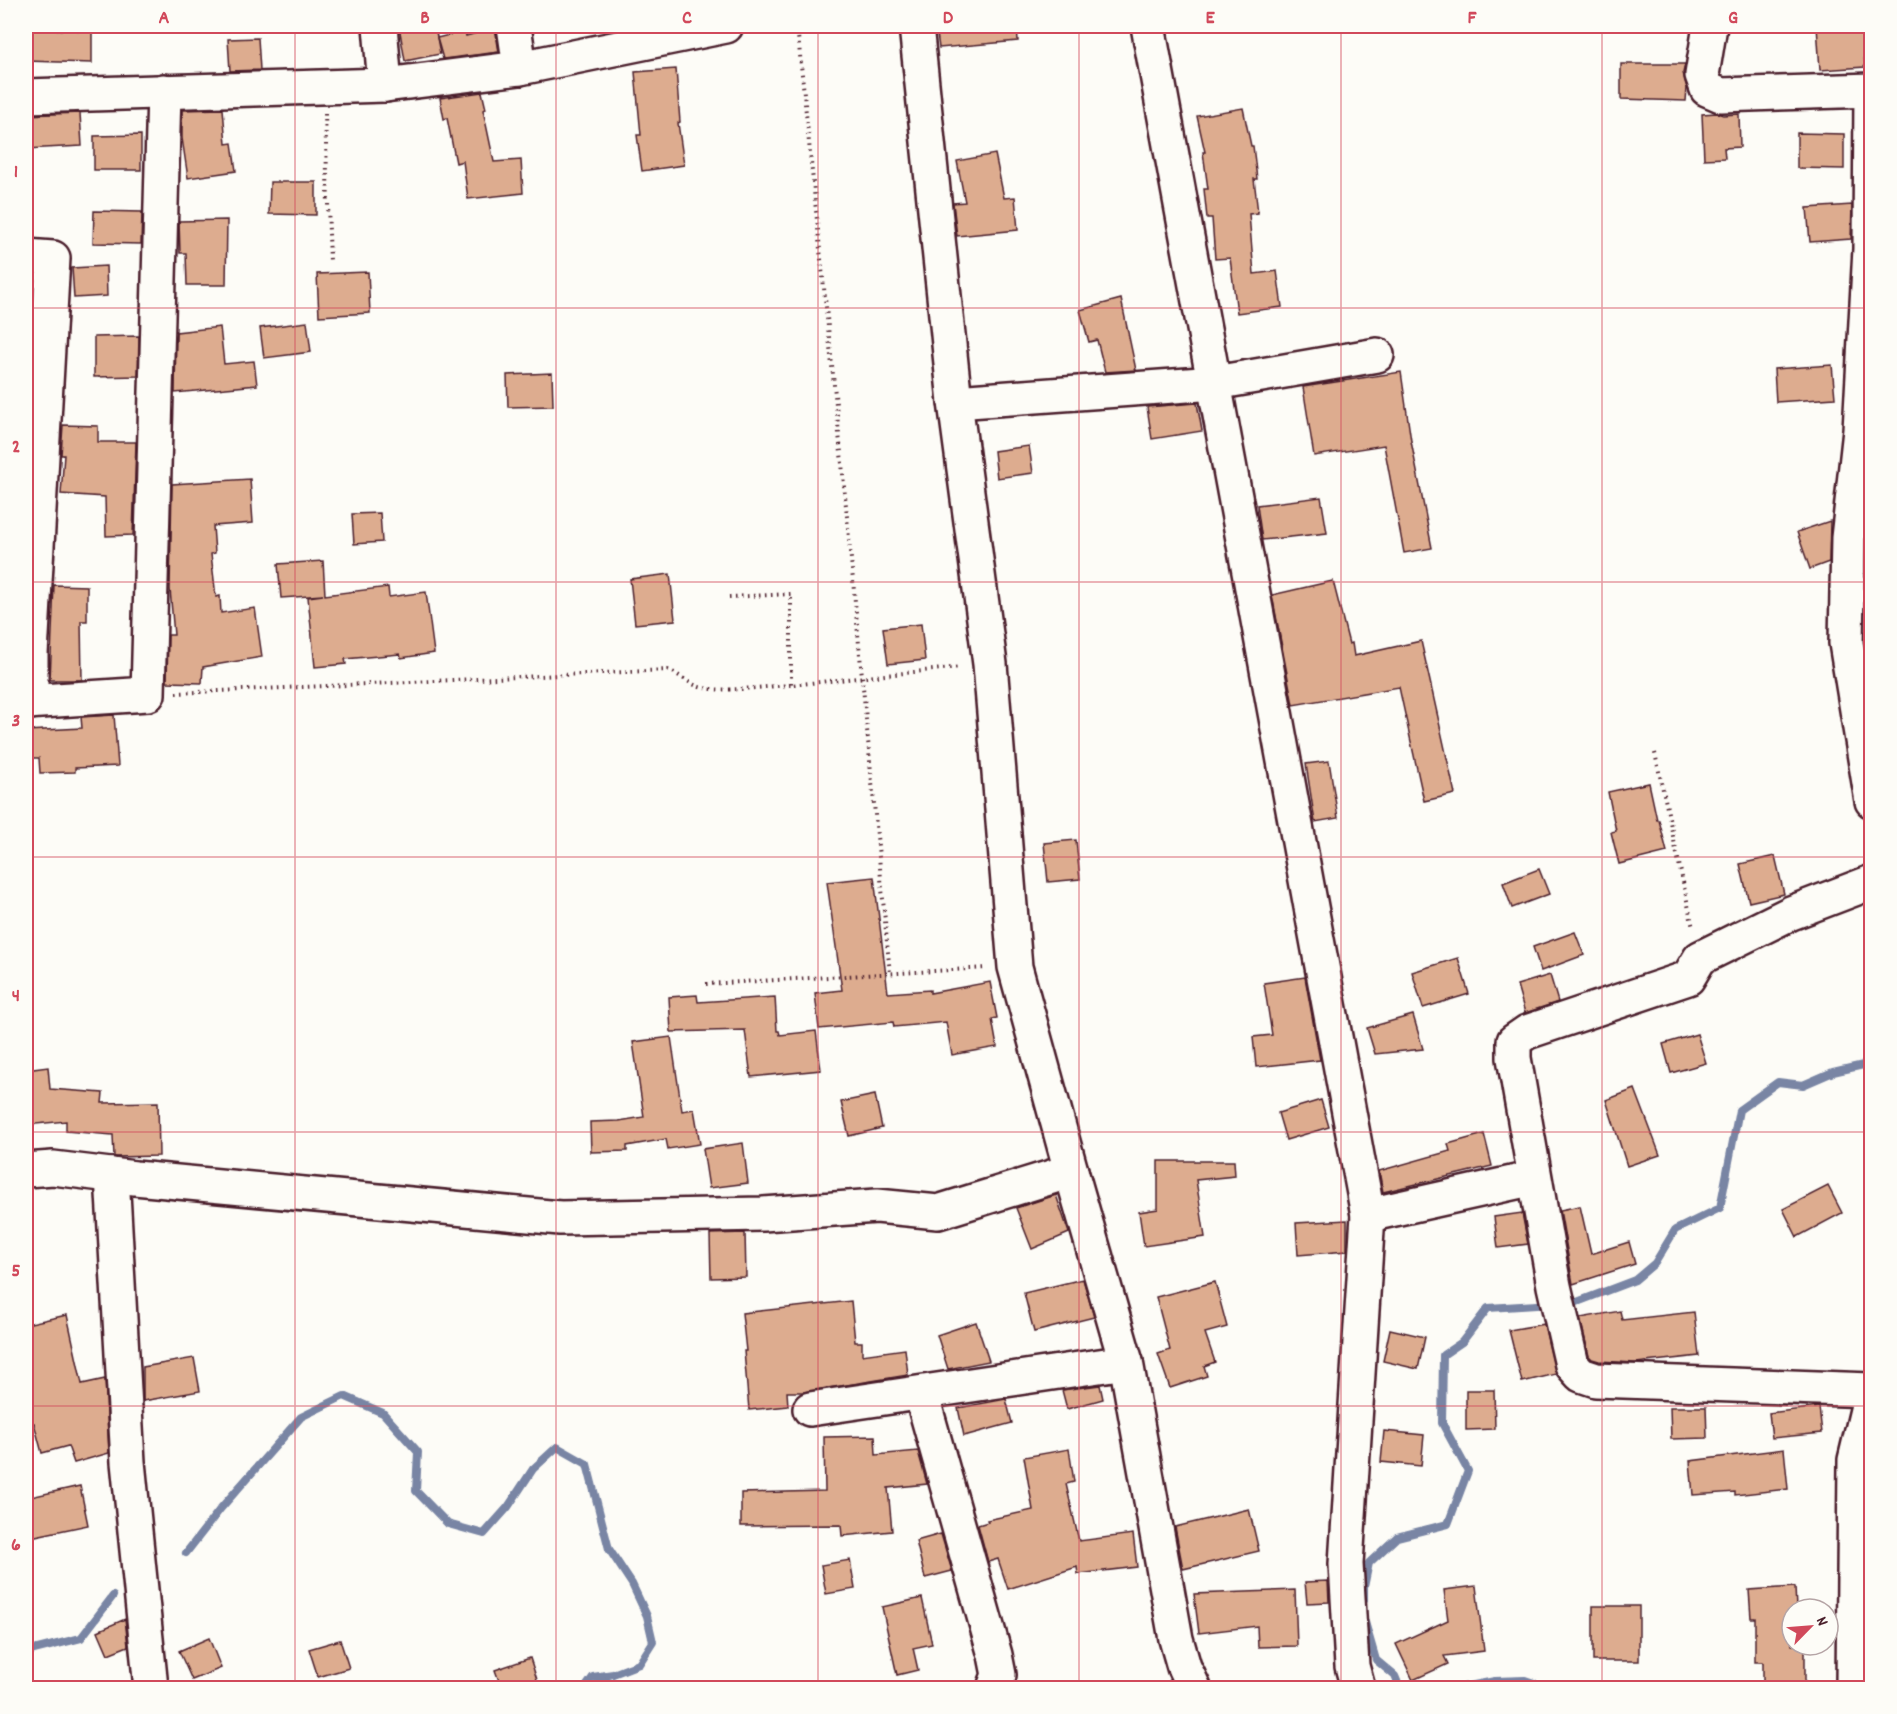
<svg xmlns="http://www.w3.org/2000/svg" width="1897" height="1714" font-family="Dekko,sans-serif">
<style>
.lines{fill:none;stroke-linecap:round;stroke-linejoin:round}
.stream{stroke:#7985a4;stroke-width:8}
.building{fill:#ddac8f;stroke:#4a1f2b;stroke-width:1.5}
.minor-casing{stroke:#4a1f2b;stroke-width:38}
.path{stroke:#4a1f2b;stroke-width:4;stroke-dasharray:1.5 4.5;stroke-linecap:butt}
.minor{stroke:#fdfcf7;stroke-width:33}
.grid{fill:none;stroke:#d1495b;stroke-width:1.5;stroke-opacity:0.55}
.neatline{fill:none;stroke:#d1495b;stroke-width:2}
.grid-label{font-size:20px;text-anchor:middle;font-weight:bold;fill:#d1495b}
</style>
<rect width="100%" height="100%" fill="#fdfcf7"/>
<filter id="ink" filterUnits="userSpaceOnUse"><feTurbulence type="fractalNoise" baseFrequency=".0167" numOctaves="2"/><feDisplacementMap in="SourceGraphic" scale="12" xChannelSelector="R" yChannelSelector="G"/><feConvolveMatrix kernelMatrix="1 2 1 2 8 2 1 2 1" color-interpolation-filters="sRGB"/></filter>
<g filter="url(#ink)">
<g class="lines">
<g class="stream">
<path d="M1565,1303L1577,1302L1635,1280L1655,1263L1675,1230L1720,1208L1739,1110L1778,1082L1803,1085L1833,1072L1872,1063"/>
<path d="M186,1553L221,1508L301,1417L344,1396L383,1413L418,1452L416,1491L448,1524L484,1534L508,1507L533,1469L557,1447L587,1464L609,1549L632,1584L647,1616L653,1642L639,1664L613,1674L593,1677L585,1688"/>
<path d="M1364,1600V1587L1369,1563L1397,1537L1448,1524L1468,1471L1442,1423L1443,1355L1462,1342L1488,1308L1552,1304"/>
<path d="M1365,1622L1376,1660L1395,1676L1400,1688"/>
<path d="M26,1652L81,1638L113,1596"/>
<path d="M596,1678L627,1688"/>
<path d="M1458,1688L1495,1681L1525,1680L1549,1688"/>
</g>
</g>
<g class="building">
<path d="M399,26H435L440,54L405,61Z"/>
<path d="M936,26H1017L1018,41L939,48Z"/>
<path d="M1817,26H1862L1865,67L1820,70Z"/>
<path d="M26,28L92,31V63L26,61Z"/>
<path d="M495,28L499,52L443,59L437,38L465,31L466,36Z"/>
<path d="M258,38L260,70L230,71L228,39Z"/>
<path d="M1621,64H1685L1683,73L1687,88L1686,101L1621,99Z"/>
<path d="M676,69L680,122L678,123L684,165L642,171L637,135H641L635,72Z"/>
<path d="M482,92L486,109L483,110L494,162L521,160L523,193L468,199L463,161L456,163L447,118L444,119L440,98Z"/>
<path d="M1243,108L1251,146H1253L1257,179H1254L1258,213L1249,214L1254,274L1277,271L1282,307L1237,313L1230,258L1215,259L1212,218H1207L1204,189H1208L1203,152H1205L1197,116Z"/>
<path d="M223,109L226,144L232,143L236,171L188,178L182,138V110Z"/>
<path d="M80,113L82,146L26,149V115Z"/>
<path d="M1717,113L1723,115L1739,114L1740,147L1724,148L1725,158L1704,159L1702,114Z"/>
<path d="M1797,133L1844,134V169L1797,168Z"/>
<path d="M141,135V170H94V136Z"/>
<path d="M995,154L1004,198L1015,197L1018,230L957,236L953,203L965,202L957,161Z"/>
<path d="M270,182H316V215L269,214Z"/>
<path d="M1852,205L1851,239L1810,242L1807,208Z"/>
<path d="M94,211L142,212L141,244L93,243Z"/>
<path d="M227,220L226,285H187L186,253H180L179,221Z"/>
<path d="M106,266L107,296L74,298L72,268Z"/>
<path d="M368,272L370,313L319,316L317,274Z"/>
<path d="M1121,299L1136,370L1105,372L1097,340L1089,342L1080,310Z"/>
<path d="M307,322L311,352L264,358L260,328Z"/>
<path d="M220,327L224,364L254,361L257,385L175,393L176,332Z"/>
<path d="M139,336L138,376L94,377V337Z"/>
<path d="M1832,365L1835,398L1776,402L1774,369Z"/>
<path d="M1401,372L1411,441L1432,548L1404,553L1384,445L1314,456L1303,387Z"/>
<path d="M552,373L553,406L508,407L507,375Z"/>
<path d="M1197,403L1202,431L1152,439L1147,407Z"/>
<path d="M63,425L98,426V442H136L133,535L106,536L105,497L61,494L64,455H61Z"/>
<path d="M1029,446L1033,473L997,478L994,451Z"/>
<path d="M250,479L253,523L213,526L215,553L211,554L216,597L220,596L221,613L255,608L262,657L203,667L202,683L167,682L168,635H174L170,589L172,484Z"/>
<path d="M1321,497L1327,533L1262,540L1257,505Z"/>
<path d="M380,513L382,542L354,544L352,514Z"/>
<path d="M1830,521L1829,562L1810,569L1797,532Z"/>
<path d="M323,561L325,595L388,587L389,597L426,592L434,653L401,658L400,654L345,659L346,664L315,667L308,597L323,595L281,598L278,564Z"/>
<path d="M670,574L675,620L635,624L630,579Z"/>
<path d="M1333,581L1349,644L1352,643L1354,656L1421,641L1455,794L1424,801L1399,687L1293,705L1272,595Z"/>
<path d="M54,585L87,586V621H81L82,680H50Z"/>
<path d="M921,624L925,660L888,664L883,628Z"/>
<path d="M114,715L118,766L75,768V772L40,773L39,758H26V731L82,728L81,717Z"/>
<path d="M1329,761L1338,818L1315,822L1306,764Z"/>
<path d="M1649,783L1657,820H1659L1667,852L1619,864L1611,832L1616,831L1608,792Z"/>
<path d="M1076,840L1080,879L1048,882L1044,843Z"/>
<path d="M1775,856L1784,894L1749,902L1740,864Z"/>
<path d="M1539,869L1549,894L1512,908L1503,883Z"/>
<path d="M874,877L888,993L930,990V993L990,982L997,1018L992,1019L997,1047L952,1055L946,1022L894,1027L893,1022L819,1029L815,993L842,990L827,882Z"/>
<path d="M1575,932L1584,955L1541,971L1533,947Z"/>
<path d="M1458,958L1469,994L1423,1008L1412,972Z"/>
<path d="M1550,975L1558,1002L1525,1013L1517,985Z"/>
<path d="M1305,977L1320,1060L1256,1067L1253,1037L1272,1035L1264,983Z"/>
<path d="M697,995L698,1002L775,997L777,1031H779L780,1035L816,1031L821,1070L751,1077L745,1030L671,1032L669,997Z"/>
<path d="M1413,1015L1423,1049L1375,1054L1367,1028Z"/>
<path d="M1697,1034L1706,1063L1671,1073L1663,1044Z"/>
<path d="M671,1037L682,1111L694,1109L700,1144L668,1149L666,1139L627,1146V1151L591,1152L590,1122L619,1121L644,1117L633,1042Z"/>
<path d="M48,1067L50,1089L103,1093L102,1103L158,1102L159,1156L114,1157L113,1135L66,1131V1121L26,1125V1070Z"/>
<path d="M1635,1089L1660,1155L1627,1166L1606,1100Z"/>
<path d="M875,1095L882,1128L849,1136L841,1102Z"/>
<path d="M1321,1100L1329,1127L1286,1140L1278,1113Z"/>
<path d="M1484,1134L1492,1166L1383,1192L1379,1171L1450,1151L1448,1144Z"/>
<path d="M743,1143L748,1183L709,1188L703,1149Z"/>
<path d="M1158,1161H1234L1235,1176L1196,1180L1205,1237L1144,1246L1139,1212L1158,1209Z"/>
<path d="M1828,1186L1842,1213L1797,1237L1783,1209Z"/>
<path d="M1056,1195L1069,1233L1032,1249L1016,1208Z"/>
<path d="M1580,1206L1591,1254L1629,1242L1635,1264L1573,1284L1560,1210Z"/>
<path d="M1522,1213L1528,1244L1498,1248L1494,1217Z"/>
<path d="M1347,1220V1251L1298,1255L1296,1223Z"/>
<path d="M745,1233L746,1277L711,1278L710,1234Z"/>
<path d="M1083,1279L1094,1317L1034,1332L1024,1293Z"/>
<path d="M1215,1282L1227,1327L1205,1333L1215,1362L1204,1366L1207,1376L1170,1388L1158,1354L1170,1350L1156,1297Z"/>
<path d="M851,1301L855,1342H862V1355L905,1349L908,1375L804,1392H787L788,1406L749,1410L744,1351H746L742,1313Z"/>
<path d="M1620,1311L1622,1320L1694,1312L1699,1356L1636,1363L1599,1361L1592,1359L1589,1356L1580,1318Z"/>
<path d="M67,1315L82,1384L105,1379L109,1453L74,1463L68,1446L42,1453L34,1423L30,1424L26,1403V1324Z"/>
<path d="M976,1322L989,1361L948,1369L937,1335Z"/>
<path d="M1544,1324L1556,1374L1522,1382L1509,1330Z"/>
<path d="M1390,1329L1425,1337L1418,1369L1383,1361Z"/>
<path d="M194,1358L200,1391L143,1401V1367Z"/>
<path d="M1100,1385L1103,1399L1067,1409L1062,1390Z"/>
<path d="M1466,1390H1494L1495,1429L1466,1430Z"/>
<path d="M1006,1399L1012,1423L964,1436L958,1408Z"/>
<path d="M1670,1407H1706L1707,1438L1671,1439Z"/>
<path d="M1819,1407L1822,1433L1772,1438L1769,1413Z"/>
<path d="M1384,1431L1424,1435L1421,1466L1381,1462Z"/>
<path d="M875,1436L876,1455L918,1451L927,1484L888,1488L892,1531L842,1536L841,1525L741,1526V1493L825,1491L824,1437Z"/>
<path d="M1069,1449L1074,1482L1066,1484L1079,1541L1133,1534L1137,1567L1078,1574L1077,1567L1008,1589L998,1559L988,1562L978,1525L988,1522L987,1520L1033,1510L1024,1457Z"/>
<path d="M1784,1449L1788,1489L1735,1495V1492L1693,1495L1690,1461Z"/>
<path d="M80,1486L88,1525L26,1538V1498Z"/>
<path d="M1249,1509L1259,1551L1183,1569L1175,1527Z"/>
<path d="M941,1534L952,1571L925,1578L916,1541Z"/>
<path d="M850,1560L855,1589L826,1594L821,1565Z"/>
<path d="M1328,1581L1329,1602L1307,1603L1305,1582Z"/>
<path d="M1476,1586L1484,1651L1444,1656L1448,1664L1413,1680L1396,1644L1448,1620L1444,1590Z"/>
<path d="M1795,1587L1796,1609H1792V1645H1805V1689H1763V1662H1755V1618H1751L1749,1590Z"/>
<path d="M1295,1590L1297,1646L1258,1647L1257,1626L1199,1633L1194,1594Z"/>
<path d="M922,1598L932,1644L913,1648L918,1670L897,1675L882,1607Z"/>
<rect x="1593" y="1606" width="46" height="55"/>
<path d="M125,1619L128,1646L108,1654L98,1631Z"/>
<path d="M209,1638L221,1668L192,1680L179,1651Z"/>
<path d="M340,1640L349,1668L318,1677L309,1649Z"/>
<path d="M530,1658L540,1689H502L495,1670Z"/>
</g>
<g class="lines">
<g class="minor-casing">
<g id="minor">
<path d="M380,26L385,85"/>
<path d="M514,26L520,68"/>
<path d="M916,26L955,402L990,664L1015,967L1071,1171L1126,1362L1176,1639L1184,1667L1194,1688"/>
<path d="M1148,26L1368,1215L1346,1564L1352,1666L1358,1688"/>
<path d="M1710,26L1702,75L1707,89L1721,95L1872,90"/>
<path d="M1871,90L1870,249L1860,430L1848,538L1846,643L1872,801"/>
<path d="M26,96L385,85L520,68L726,26"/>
<path d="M26,256L53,258L31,654V702"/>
<path d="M955,402L1215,383L1377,355"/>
<path d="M26,702L148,694L164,91"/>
<path d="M26,1170L53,1168L135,1178L560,1218L763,1214L877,1206L938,1212L1071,1171"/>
<path d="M112,1175L128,1462L151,1688"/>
<path d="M1368,1215L1534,1178"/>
<path d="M1871,1390L1596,1380L1581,1375L1572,1365L1554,1286L1514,1058V1041L1527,1032L1688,978L1700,958L1791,913L1872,882"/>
<path d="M921,1393L995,1655L999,1675L994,1688"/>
<path d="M810,1409L1126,1362"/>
<path d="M1853,1688L1855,1460L1872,1389"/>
</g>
</g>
<g class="path">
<path d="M797,26L841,453L890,974"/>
<path d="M325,114L330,262"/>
<path d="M729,597L791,594V685L961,667"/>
<path d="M176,693L668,670C678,674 687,682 697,686C715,694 769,686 791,685"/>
<path d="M1655,753L1693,928"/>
<path d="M706,984L987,968"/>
</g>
<use href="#minor" class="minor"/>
</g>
</g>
<path class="grid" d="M295,26V1688M556,26V1688M818,26V1688M1079,26V1688M1341,26V1688M1602,26V1688M26,308H1872M26,582H1872M26,857H1872M26,1132H1872M26,1406H1872"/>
<rect width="1897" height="1714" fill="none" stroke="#fdfcf7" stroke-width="66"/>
<g transform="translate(1810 1627) rotate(65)"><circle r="28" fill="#fdfcf7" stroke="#b5a4a5" stroke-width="1.5"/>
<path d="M0-4.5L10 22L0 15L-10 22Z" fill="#d1495b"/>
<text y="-9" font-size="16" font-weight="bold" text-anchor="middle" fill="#4a1f2b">N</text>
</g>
<rect x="33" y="33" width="1831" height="1648" class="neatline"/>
<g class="grid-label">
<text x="164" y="23">A</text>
<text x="425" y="23">B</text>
<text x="687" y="23">C</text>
<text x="948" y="23">D</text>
<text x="1210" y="23">E</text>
<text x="1472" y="23">F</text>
<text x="1733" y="23">G</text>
<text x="16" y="177">1</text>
<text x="16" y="452">2</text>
<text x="16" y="726">3</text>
<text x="16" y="1001">4</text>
<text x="16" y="1276">5</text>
<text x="16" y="1550">6</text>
</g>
</svg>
